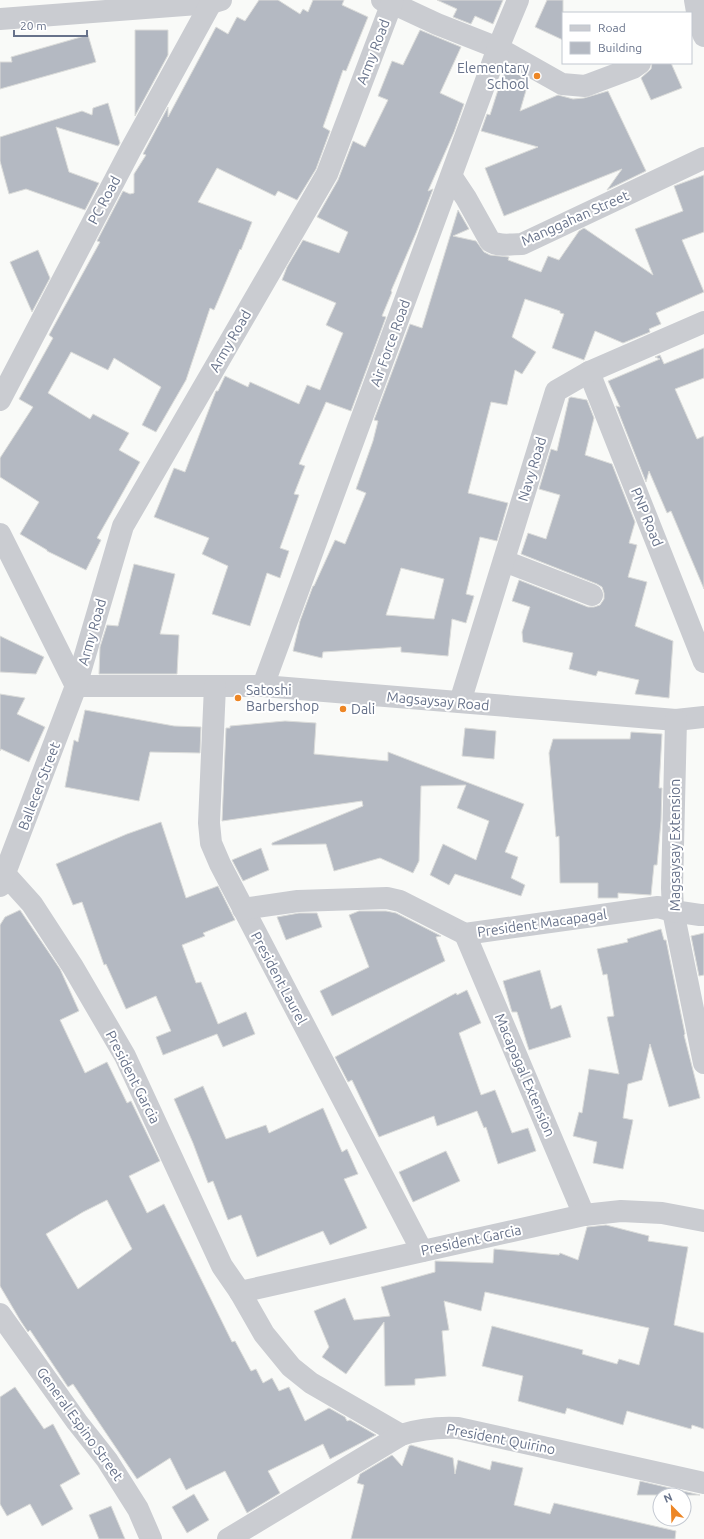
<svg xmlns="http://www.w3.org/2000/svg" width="704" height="1539" font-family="Ubuntu,sans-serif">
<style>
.building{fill:#b4b9c2;stroke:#dbdcda;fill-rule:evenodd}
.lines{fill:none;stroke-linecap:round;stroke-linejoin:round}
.minor{stroke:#caccd1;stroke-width:22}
.poi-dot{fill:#ed8625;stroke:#fff;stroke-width:1.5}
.labels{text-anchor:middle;stroke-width:4;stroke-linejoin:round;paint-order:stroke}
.street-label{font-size:14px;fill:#67728a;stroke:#fff}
.poi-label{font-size:14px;fill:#67728a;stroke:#fff;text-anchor:start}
</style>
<rect width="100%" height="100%" fill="#f9faf8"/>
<g class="building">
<path d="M259,0H278L300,14L303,9L308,12L313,0H344L342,5L368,17L346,71L343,70L323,127L330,131L316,169L297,200L278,191L275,196L217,168L198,202L252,222L241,250L240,249L214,310L210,308L186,380L156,432L142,425L161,387L114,358L108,370L71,352L48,393L90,419L93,414L129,433L119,450L140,462L97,538L101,540L86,570L47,551V550L20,534L39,502L0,477V458L33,407L19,399L53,338L49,335L100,242L97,241L123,191L130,194L134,193V174L146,155L143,154L168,107V117L216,27L228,34L237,17L245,21Z"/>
<path d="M437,0H503L493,24L475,16L471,24L453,17L457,9Z"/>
<path d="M547,0H563V40L535,27Z"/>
<path d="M135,30H168V55L135,116Z"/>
<path d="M420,30L461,47L440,93L464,104L454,132L428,191L433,189L416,233L391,291L392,292L382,316L386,317L351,411L326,402L299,464L305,466L294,494L299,495L280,548L289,551L280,578L267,573L250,626L212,614L228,566L202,554L209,538L154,517L174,468L185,472L216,391H218L225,376L248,387L250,382L299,404L307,385L320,390L343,333L326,325L336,303L282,280L287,267L303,240L339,253L348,232L317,217L338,180L353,141L365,147L388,100L378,96L392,61L403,65Z"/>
<path d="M88,35L96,62L0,89V62H12L11,57Z"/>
<path d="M652,63H671L682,88L651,100L641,78L651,69Z"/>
<path d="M505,68L529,80L520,111L558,95L573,99L584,98L608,91L646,171L607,190L622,169L504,216L485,168L538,147L481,131L487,114L490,115Z"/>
<path d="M108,103L120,143L118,146L56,127L69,172L99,183L85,210L26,189L9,194L0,161V137L82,111L92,115L93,108Z"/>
<path d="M704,175V232L682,240L704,292L656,313L661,324L649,329L650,332L623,343L595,331L584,360L552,348L564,314L560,313V311L525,299L512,337L536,352L522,374L515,370L507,405L491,402L468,493L508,503L497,541L480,537L466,594L474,596L466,623L452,619L448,656L401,652V647L323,652L322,658L293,651L300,621L313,586H314L335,540L345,544L366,493L356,489L373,441L378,421L374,420L410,324L422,328L458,210L469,229L453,236L476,241L484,252L490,255L509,257L508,260L541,272L548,256L559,260L579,231L584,228L653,275L635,229L683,211L674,186ZM401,568L444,579L434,619L386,615Z"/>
<path d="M38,250L50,278L32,312L10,262Z"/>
<path d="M704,348V378L675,389L697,439L704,436V589L671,511L667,513L649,471L646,482L616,406L620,407L608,381L660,359L655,357L660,355L664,364Z"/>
<path d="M571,397L587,400L594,418L585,455L612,464L635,522L629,543L637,545L628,577L647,582L635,626L673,641L669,698L635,694L639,680L598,671L596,676L569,669L573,653L523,642L522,632L530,607L512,601L519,580L588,607H594L600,605L604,599V593L602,587L597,584L521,554L528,533L546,539L560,495L539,489L551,449L557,451L569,398Z"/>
<path d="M134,564L175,574L160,634L179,635L177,674H99L100,647L107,625L118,626Z"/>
<path d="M0,636L44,657L36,674L0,672Z"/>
<path d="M0,694L25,698L17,714L45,727L29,762L1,749L0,751Z"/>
<path d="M85,710L174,726L201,727L200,753L150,752L139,801L65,787L74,740L78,742Z"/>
<path d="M285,721L316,723L314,754L388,761V752L524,804L505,852L518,857L511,878L525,885L521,896L455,874L449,885L430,875L443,844L476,860L489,821L457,808L466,785L421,786L419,861L413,873L380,858L334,871L326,844L272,845V843L363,806L362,801L222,821L226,728H230V726Z"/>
<path d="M465,728L496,731L494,759L462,756Z"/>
<path d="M631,732L662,734L659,788H662L661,821L657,865H654L651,895L618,893V898H598V883H560L559,836L556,837L549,753L553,739H630Z"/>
<path d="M161,822L186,898L218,886L235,920L203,933L205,936L182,945L196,983L201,982L218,1024L246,1012L255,1034L223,1047L217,1034L163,1055L156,1037L171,1031L156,996L126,1009L106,964L104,965L82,902L73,905L56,864L127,834Z"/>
<path d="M261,848L269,870L243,881L232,860Z"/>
<path d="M20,910L60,969L79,1011L60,1020L85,1073L107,1062L127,1103L131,1101L160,1161L129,1176L147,1213L164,1204L232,1342L235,1341L251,1371L256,1369L263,1383L272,1378L279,1391L289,1387L305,1421L329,1408L345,1417L347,1421L350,1420L376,1435L330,1459L323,1444L268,1471L280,1493L247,1513L225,1471L186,1490L170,1458L137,1479L73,1384L68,1387L30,1330L28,1332L20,1320L0,1286V925L5,917ZM107,1200L132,1249L78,1289L46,1234L83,1212Z"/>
<path d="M359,911H386L396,913L441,936L436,937L445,961L332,1016L320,991L369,967L349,915Z"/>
<path d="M299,913H317L322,927L286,940L277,917Z"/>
<path d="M661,929L664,940H666L685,1034L684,1035L700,1098L669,1107L650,1044L642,1080L628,1084L623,1118L633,1120L623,1169L593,1163L597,1142L573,1136L579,1112L582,1113L589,1069L619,1074L607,1017L614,1016L607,974L603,975L597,949L628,942L627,939Z"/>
<path d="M704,933V975L699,976L691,936Z"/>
<path d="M540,970L551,1009L561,1005L571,1037L529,1050L517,1012H512L503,981Z"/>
<path d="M467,990L481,1023L459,1033L481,1095L495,1090L512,1133L528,1128L536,1151L498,1164L486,1127L484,1128L477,1111L437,1126L434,1116L379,1137L352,1080L348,1082L335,1057L456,993L457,995Z"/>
<path d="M203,1086L226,1139L266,1125L269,1133L323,1108L342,1152L347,1149L358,1174L344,1179L367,1228L330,1245L323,1231L257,1257L241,1215L228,1220L213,1181L208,1183L193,1143L174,1099Z"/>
<path d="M446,1151L460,1181L413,1202L399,1172Z"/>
<path d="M606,1225L649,1236L648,1241L688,1247L674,1325L704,1333V1429L692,1425L691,1429L627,1411L623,1425L567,1408L565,1414L518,1401L523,1376L482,1366L492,1326L583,1350L582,1354L617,1364L619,1359L639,1365L649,1328L485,1292L481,1311L444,1301L449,1330L442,1331L446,1376L415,1379V1385L385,1386L384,1322L346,1374L322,1357L329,1347L314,1311L345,1298L354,1320L390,1316L381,1287L435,1272V1261L493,1263L494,1249L559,1255L560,1253L578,1260L587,1227Z"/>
<path d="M15,1387L44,1429L53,1424L80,1474L60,1485L73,1509L42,1526L30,1504L7,1516L0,1504V1397Z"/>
<path d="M411,1445L453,1458L455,1474L458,1460L490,1470L492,1461L523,1468L514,1505L550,1514L554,1503L676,1531L675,1539H351L364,1485L357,1483L360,1474L392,1455L402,1466L409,1446Z"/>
<path d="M640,1481L700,1495H637Z"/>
<path d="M194,1494L209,1520L187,1533L172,1507Z"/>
<path d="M111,1506L125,1539H99L89,1515Z"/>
</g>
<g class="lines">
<g class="minor">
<path d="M382,0L392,3L437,24L498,48L562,84L585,86L633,68L640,63"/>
<path d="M695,0L699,23L704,36"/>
<path d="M0,19L211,3L221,0"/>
<path d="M452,177L466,198L490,241C499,247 511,244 522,244L704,158"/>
<path d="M589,372L704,662"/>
<path d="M0,400L131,149L211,3"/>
<path d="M0,534L76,686"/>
<path d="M504,561L592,595"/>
<path d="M76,686H263L676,720L704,717"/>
<path d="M215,686L209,823L211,843L220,864L422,1251"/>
<path d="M263,686L498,48L518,0"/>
<path d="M460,702L556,391L589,372L704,322"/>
<path d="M676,720L672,888L673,911L704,1063"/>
<path d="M5,874L32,904L73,967L125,1056L222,1266L240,1292L264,1334L291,1367L311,1383L401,1435"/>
<path d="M0,886L76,686L123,526L327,174L393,0"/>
<path d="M243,909L298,901L387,898L400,901L465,934L658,907L673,911L700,915H704"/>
<path d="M465,934L584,1215"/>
<path d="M240,1292L584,1215L621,1211L662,1213L704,1221"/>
<path d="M0,1314L77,1422L107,1460L138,1509L151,1539"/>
<path d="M228,1539L401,1435C420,1429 438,1427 458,1428L704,1483"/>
</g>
</g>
<g class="poi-dot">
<circle cx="537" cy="76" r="4"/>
<circle cx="238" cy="698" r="4"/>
<circle cx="343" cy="709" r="4"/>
</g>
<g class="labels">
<g class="street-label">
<text transform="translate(373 52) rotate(-69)" y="5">Army Road</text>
<text transform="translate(104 200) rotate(-62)" y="5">PC Road</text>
<text transform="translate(575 218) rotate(-24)" y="5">Manggahan Street</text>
<text transform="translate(230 341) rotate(-60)" y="5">Army Road</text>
<text transform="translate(390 343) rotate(-70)" y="5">Air Force Road</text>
<text transform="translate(532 469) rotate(-73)" y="5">Navy Road</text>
<text transform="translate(647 517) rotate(68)" y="5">PNP Road</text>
<text transform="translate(92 632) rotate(-74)" y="5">Army Road</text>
<text transform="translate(438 701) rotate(5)" y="5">Magsaysay Road</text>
<text transform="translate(39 786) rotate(-69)" y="5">Ballecer Street</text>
<text transform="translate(675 845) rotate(-90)" y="5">Magsaysay Extension</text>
<text transform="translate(542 923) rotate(-8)" y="5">President Macapagal</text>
<text transform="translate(279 978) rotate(62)" y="5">President Laurel</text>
<text transform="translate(525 1075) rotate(67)" y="5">Macapagal Extension</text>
<text transform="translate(133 1077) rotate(63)" y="5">President Garcia</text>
<text transform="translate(471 1240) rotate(-12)" y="5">President Garcia</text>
<text transform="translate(80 1424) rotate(54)" y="5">General Espino Street</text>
<text transform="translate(501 1439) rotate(11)" y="5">President Quirino</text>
</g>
<g class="poi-label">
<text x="529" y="73" text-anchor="end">Elementary<tspan x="529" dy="16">School</tspan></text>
<text x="246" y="695">Satoshi<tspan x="246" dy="16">Barbershop</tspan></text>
<text x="351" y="714">Dali</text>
</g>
</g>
<rect x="562" y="12" width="130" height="52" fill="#ffffff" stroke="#c2c7d0"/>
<rect x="570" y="25" width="20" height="6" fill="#caccd1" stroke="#c2c7d0"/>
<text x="598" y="32" font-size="12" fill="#67728a">Road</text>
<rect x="570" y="42" width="20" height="12" fill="#b4b9c2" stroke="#c2c7d0"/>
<text x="598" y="52" font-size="12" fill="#67728a">Building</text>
<g transform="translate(672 1507) rotate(337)"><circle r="19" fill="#ffffff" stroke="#c2c7d0"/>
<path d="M0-3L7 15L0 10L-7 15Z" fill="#ed8625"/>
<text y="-6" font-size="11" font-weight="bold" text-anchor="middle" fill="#67728a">N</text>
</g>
<path d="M14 30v6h73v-6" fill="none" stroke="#67728a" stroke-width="2"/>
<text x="20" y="30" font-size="12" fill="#67728a" stroke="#ffffff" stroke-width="3" paint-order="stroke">20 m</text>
</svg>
